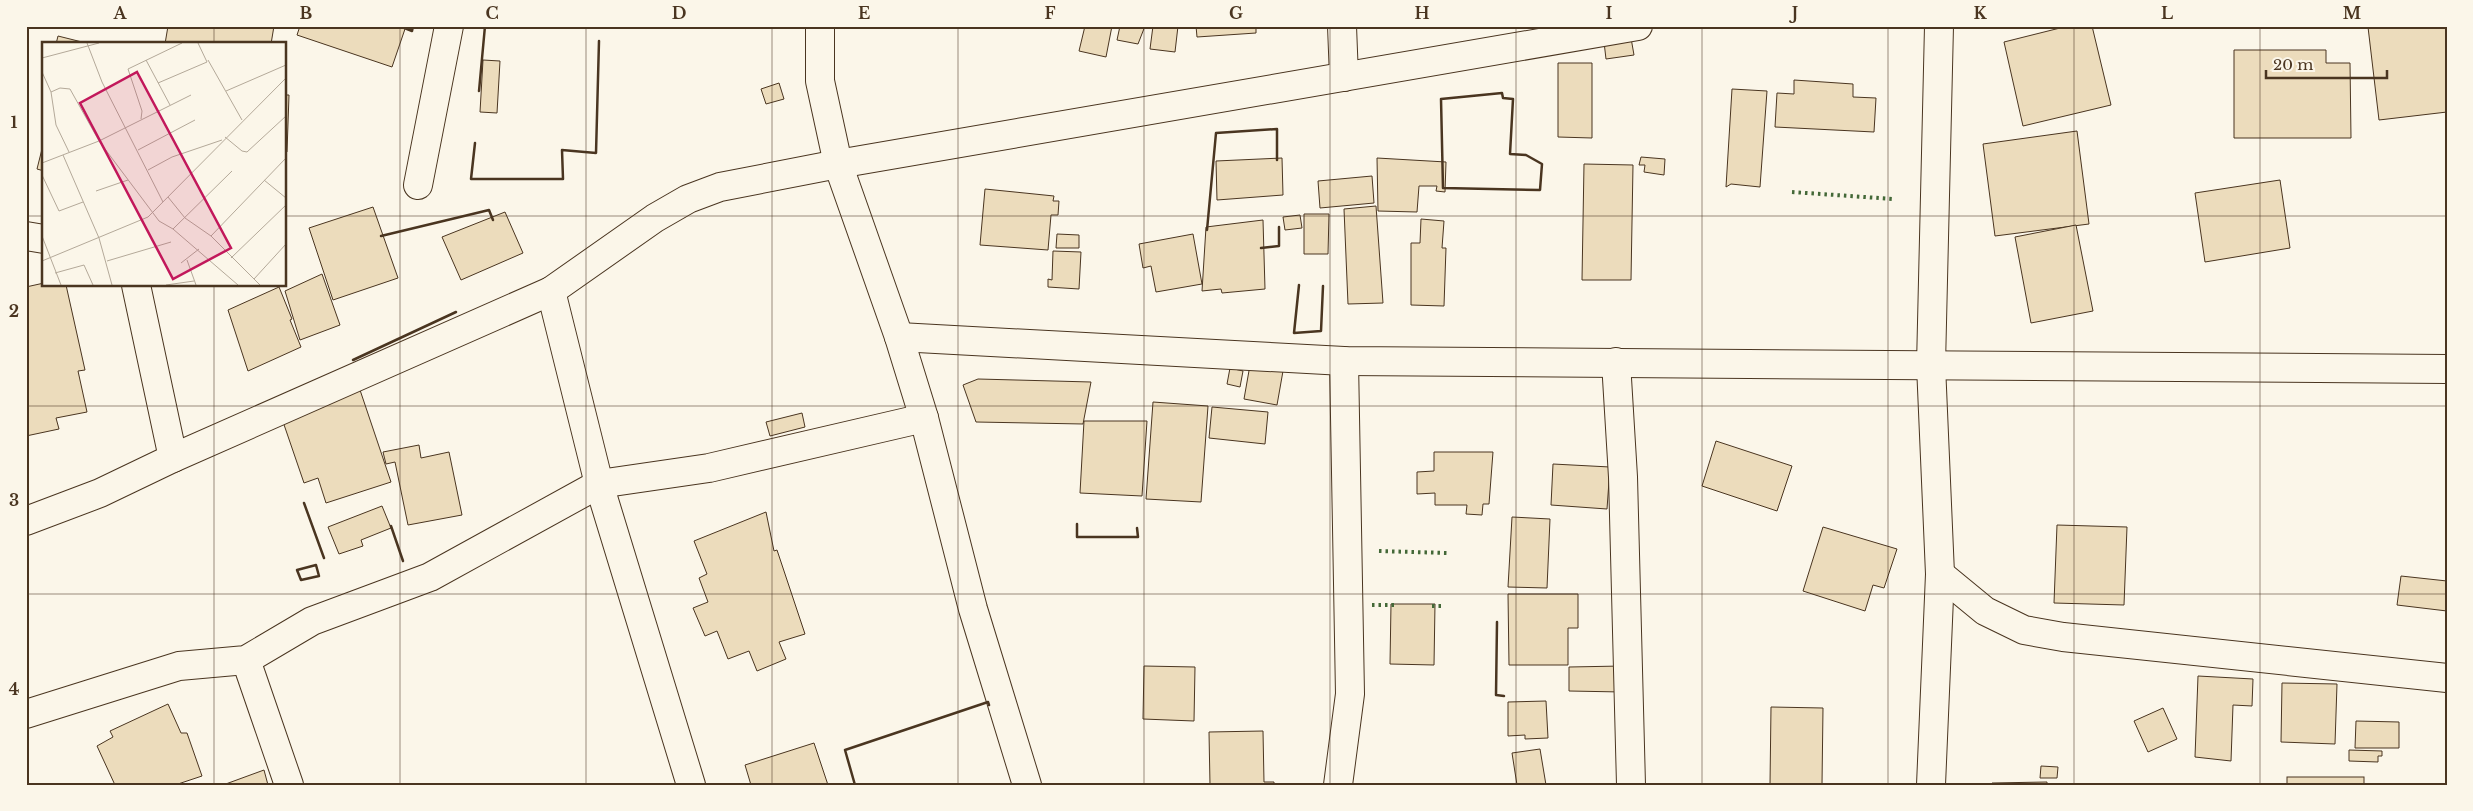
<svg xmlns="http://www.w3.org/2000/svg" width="2473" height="811" font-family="'Libre Baskerville',serif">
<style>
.building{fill:#ecdcbc;stroke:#4a3520}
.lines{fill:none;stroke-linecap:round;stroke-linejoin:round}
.minor-casing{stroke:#4a3520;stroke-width:30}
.minor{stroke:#fbf6e9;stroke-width:28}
.hedge{stroke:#436837;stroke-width:4;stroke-dasharray:2.5 4;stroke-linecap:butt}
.wall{stroke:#4a3520;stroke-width:2.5}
.grid{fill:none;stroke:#4a3520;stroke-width:1;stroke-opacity:0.55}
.inset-road{fill:none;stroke:#b4a999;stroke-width:1}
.view{fill:#c2185b;fill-opacity:0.15;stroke:#c2185b;stroke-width:2.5}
.inset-edge{fill:none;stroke:#4a3520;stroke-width:2.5}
.neatline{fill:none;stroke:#4a3520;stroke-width:2}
.grid-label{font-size:16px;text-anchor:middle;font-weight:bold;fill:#4a3520}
</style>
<rect width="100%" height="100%" fill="#fbf6e9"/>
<g class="building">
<path d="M168,26H274L271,44H165Z"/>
<path d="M300,26H406L392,67L297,35Z"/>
<path d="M1085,26H1112L1106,57L1079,51Z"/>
<path d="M1120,26H1145L1138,44L1117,40Z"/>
<path d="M1153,26H1178L1175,52L1150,49Z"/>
<path d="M1196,26H1256V33L1197,37Z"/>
<path d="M2068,26H2092L2111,105L2023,126L2004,42Z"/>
<path d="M2446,26L2447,112L2379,120L2368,27Z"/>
<path d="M58,36L90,44H56Z"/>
<path d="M1631,38L1634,55L1606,59L1604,42Z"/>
<path d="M2234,50H2326V63H2350L2351,138H2234Z"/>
<path d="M483,60L500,61L497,113L480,112Z"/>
<path d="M1558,63H1592V138L1558,137Z"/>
<path d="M1794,80L1853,84V97L1876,98L1874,132L1775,127L1777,93L1794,94Z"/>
<path d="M779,83L784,99L766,104L761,89Z"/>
<path d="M1732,89L1767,91L1760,187L1731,184L1726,187Z"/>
<path d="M285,95H289L287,152H285Z"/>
<path d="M2077,131L2089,224L1995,236L1983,144Z"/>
<path d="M44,141V171L37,169Z"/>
<path d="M1641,157L1665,159L1664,175L1644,172L1645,165H1639Z"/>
<path d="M1282,158L1283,195L1217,200L1216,161Z"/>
<path d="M1377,158L1446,162L1445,192L1436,191L1437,186H1419L1417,212L1378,211Z"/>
<path d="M1584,164L1633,165L1631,280H1582Z"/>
<path d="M1372,176L1374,203L1320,208L1318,181Z"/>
<path d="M2280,180L2290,248L2205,262L2195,193Z"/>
<path d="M985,189L1054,196L1053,201H1059L1058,215H1051L1048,250L980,245Z"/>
<path d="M1376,206L1383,303L1348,304L1344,209Z"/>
<path d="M373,207L398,278L333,300L309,228Z"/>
<path d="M505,212L523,253L461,280L442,237Z"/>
<path d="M1304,214H1329L1328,254H1304Z"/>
<path d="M1300,215L1302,228L1285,230L1283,217Z"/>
<path d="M1421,219L1444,221L1442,248H1446L1444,306L1411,305V243H1420Z"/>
<path d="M1263,220L1265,289L1222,293L1221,289L1202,291L1206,227Z"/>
<path d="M2076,225L2093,311L2031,323L2015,237Z"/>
<path d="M1057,234L1079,235V248H1056Z"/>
<path d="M1193,234L1202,284L1156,292L1151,266L1143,268L1139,244Z"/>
<path d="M1053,251L1081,252L1079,289L1048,287V279L1052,280Z"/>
<path d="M322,274L340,325L300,340L285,291Z"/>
<path d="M44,283V285H66L85,370L78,371L87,412L56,418L59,429L26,436V287Z"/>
<path d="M279,287L292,319L290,320L301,347L248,371L228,310Z"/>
<path d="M1250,365L1283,371L1277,405L1244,399Z"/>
<path d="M1230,368L1243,371L1240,387L1227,384Z"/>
<path d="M978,379L1091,382L1083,424L976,422L963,385Z"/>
<path d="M359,387L391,482L326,503L318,478L304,483L280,413Z"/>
<path d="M1153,402L1208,406L1201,502L1146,499Z"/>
<path d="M1212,407L1268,412L1265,444L1209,438Z"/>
<path d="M802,413L805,427L770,436L766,422Z"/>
<path d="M1084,421H1147L1142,496L1080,493Z"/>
<path d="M1716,441L1792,466L1777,511L1702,486Z"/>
<path d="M419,445L421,458L449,452L462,515L408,525L395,462L386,464L383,452Z"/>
<path d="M1434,452H1493L1489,504H1483L1482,515L1466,514L1467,505H1435V493L1417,494V472L1434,471Z"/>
<path d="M1553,464L1610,467L1607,509L1551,505Z"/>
<path d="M382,506L391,528L361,540L363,546L339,554L328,527Z"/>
<path d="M766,512L774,551L777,550L805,634L779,642L786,659L757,671L749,651L728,659L717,631L705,636L693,608L708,602L699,578L707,574L694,541Z"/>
<path d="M1512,517L1550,519L1547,588L1508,587Z"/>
<path d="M2057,525L2127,527L2124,605L2054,603Z"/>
<path d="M1823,527L1897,549L1884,588L1873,585L1865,611L1803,591Z"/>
<path d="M2401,576L2447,581V611L2397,605Z"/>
<path d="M1508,594H1578V628H1568V665H1509Z"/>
<path d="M1391,604H1435L1434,665L1390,664Z"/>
<path d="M1144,666L1195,667L1194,721L1143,719Z"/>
<path d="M1622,666V692L1569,691V667Z"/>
<path d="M2198,676L2253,679L2252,706L2233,705L2231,761L2195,757Z"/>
<path d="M2282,683L2337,684L2335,744L2281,742Z"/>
<path d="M1546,701L1548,738L1525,739V735L1508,736V702Z"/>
<path d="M168,704L181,733H187L202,776L175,785H115L97,746L113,737L110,731Z"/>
<path d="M1771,707L1823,708L1822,785H1770Z"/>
<path d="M2163,708L2177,739L2148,752L2134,721Z"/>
<path d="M2356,721L2399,722V748H2355Z"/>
<path d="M1263,731L1264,782H1274V785H1210L1209,732Z"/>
<path d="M814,743L828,785H751L745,765Z"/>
<path d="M1540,749L1546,785H1517L1512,753Z"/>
<path d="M2349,750L2382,751V756H2378V762L2349,761Z"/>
<path d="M2041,766L2058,767L2057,778H2040Z"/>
<path d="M264,770L268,785H223Z"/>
<rect x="2287" y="777" width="77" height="8"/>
<path d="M2047,782V785H1992V783Z"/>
</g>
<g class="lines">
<g class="minor-casing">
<g id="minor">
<path d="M820,26V81L838,164L899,337L924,418L973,609L1027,785"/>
<path d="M1342,26L1344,77"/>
<path d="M418,185L449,26"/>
<path d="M26,236L44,239"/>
<path d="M136,285L173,458"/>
<path d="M899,337L1344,361L2447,369"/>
<path d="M1616,362L1623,477L1631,785"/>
<path d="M26,521L100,493L173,458L551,291"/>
<path d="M1940,574L1985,611L2024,630L2063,637L2447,678"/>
<path d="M246,660L289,785"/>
<path d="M26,714L179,666L246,660L312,621L430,577L599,484L709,468L924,418"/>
<path d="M691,785L599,484L551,291L655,218L688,199L720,187L838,164L1638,26"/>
<path d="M1338,785L1350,694L1344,361"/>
<path d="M1931,785L1940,574L1931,365L1939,26"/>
</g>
</g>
<use href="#minor" class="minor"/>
<g class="hedge">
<path d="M1792,192L1893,199"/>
<path d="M1379,551L1447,553"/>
<path d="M1372,605H1395"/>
<path d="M1432,606H1442"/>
</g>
<g class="wall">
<path d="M402,27L412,31L413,26"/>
<path d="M479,91L485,26"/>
<path d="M1502,93L1503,98L1513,99L1510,154L1526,155L1542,164L1540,190L1443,188L1441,99Z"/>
<path d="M475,143L471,179H563L562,150L596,153L599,41"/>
<path d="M1207,230L1216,133L1277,129V160"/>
<path d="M381,236L489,210L493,220"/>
<path d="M1261,248L1279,246V227"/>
<path d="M1299,285L1294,333L1321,331L1323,286"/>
<path d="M353,360L456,312"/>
<path d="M304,503L324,558"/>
<path d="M1077,524V537H1138L1137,528"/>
<path d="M391,526L403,561"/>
<path d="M316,565L319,576L301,580L297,570Z"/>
<path d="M1497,622L1496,695L1504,696"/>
<path d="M855,785L845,750L988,702L989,705"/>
</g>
</g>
<path class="grid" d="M214,26V44M400,26V785M586,26V785M772,26V785M958,26V785M1144,26V785M1330,26V785M1516,26V785M1702,26V785M1888,26V785M2074,26V785M2260,26V785M26,216H44M285,216H2447M214,285V785M26,406H2447M26,594H2447"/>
<g transform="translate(42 42)">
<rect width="244" height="244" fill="#fbf6e9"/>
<path class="inset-road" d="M45,1L60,40L121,160M0,16L57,1M104,18L128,63M166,18L200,78M0,30L9,50L14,83L27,110M116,41L165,20L156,1M184,49L244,23M149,53L57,99L117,179L131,187L190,129M99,77L100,69L86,27L140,1M183,95L200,109L205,110L244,74M96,108L153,78M21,113L57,196L70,243M0,121L57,99L28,47L18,46L9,50M106,128L130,115L180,98M0,133L17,169L41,160M222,138L244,156M54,149L86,138M126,155L143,176L169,194L212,237M131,187L196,243M0,194L19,243M169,194L244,116M189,216L244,163M145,218L154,243M0,219L106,175L244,36M65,219L129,200M139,221L157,207M13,231L42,223L51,243M124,243L152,239M218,243L212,237L244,202"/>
<path class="view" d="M95,30L189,206L131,237L38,61Z"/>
<rect width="244" height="244" class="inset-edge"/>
</g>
<rect width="2473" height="811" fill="none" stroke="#fbf6e9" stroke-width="55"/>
<path d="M2266 70v8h121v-8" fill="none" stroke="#4a3520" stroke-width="2.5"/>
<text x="2273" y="70" font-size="15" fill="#4a3520" stroke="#fbf6e9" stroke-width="4" paint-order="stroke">20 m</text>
<rect x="28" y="28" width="2418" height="756" class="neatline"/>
<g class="grid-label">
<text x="120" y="19">A</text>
<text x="306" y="19">B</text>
<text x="492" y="19">C</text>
<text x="679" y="19">D</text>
<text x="864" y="19">E</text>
<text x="1050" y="19">F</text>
<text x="1236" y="19">G</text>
<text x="1422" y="19">H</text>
<text x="1609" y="19">I</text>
<text x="1795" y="19">J</text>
<text x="1980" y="19">K</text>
<text x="2167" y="19">L</text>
<text x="2352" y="19">M</text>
<text x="14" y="128">1</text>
<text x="14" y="317">2</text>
<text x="14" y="506">3</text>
<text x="14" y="695">4</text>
</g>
</svg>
